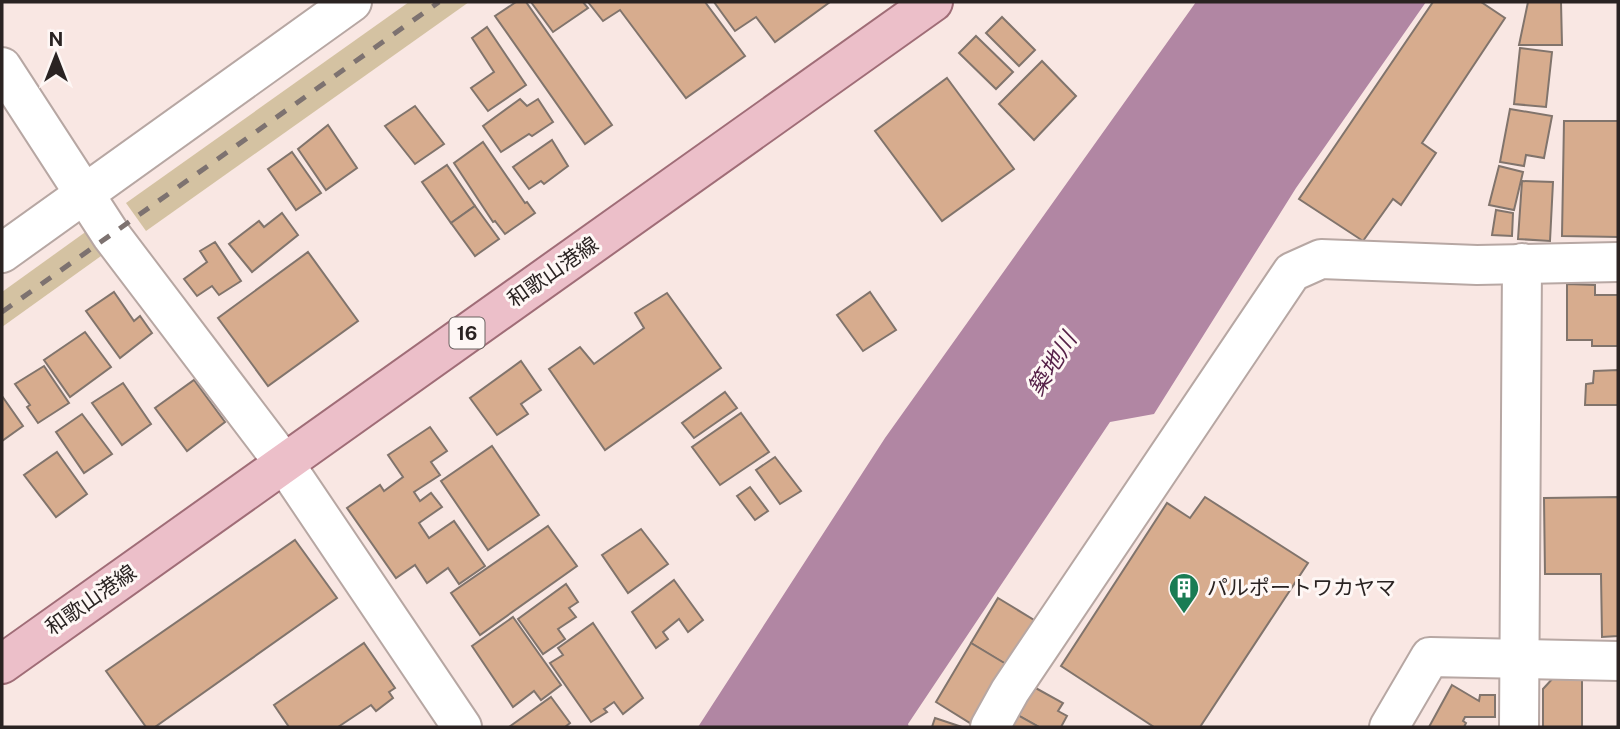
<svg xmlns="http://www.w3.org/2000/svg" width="1620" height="729" font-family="'Public Sans','Noto Sans JP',sans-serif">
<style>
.green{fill:#d4c2a2}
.water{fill:#b186a3}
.building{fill:#d7ac8e;stroke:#81746c;stroke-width:2}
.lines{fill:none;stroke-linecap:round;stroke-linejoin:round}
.minor-casing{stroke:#b7a7a3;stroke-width:42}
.major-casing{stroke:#a06d77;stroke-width:42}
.minor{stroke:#fff;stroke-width:38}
.major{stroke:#ecbfc9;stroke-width:38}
.rail{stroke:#7d7270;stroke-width:5;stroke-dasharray:12 12;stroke-linecap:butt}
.labels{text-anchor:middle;stroke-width:6;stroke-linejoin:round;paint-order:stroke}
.shield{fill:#fef7f5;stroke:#6a6361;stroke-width:2}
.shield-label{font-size:19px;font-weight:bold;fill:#2a2322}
.street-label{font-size:21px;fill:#2a2322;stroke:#fef7f5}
.poi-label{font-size:21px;fill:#2a2322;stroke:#fef7f5;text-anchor:start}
.water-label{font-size:23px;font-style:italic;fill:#572249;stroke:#fef7f5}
</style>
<rect width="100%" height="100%" fill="#f9e7e3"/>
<g class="green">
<path d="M409,2H469L146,231L126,203Z"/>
<path d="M91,228L108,251L2,327V292Z"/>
</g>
<path class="water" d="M1196,2H1426L1296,188L1154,414L1110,422L908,724L909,727H698L885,438Z"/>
<g class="building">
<path d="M516,2H526L612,125L585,144L495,16Z"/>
<path d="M531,2H583L588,8L553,32Z"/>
<path d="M588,2H705L745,56L686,98L620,10L603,21Z"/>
<path d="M714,2H830L775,42L756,17L735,31Z"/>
<path d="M1433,2H1481L1505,18L1422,143L1436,153L1401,205L1393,199L1363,241L1299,199Z"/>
<path d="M1528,2H1561L1562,45H1519Z"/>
<path d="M1002,17L1035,50L1019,66L986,33Z"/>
<path d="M487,27L526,85L488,111L471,88L494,72L472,38Z"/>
<path d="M976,36L1013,72L996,89L959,53Z"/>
<path d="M1520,48L1552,52L1546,107L1514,104Z"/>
<path d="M1042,61L1076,96L1034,140L999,104Z"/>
<path d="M947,78L1014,169L942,221L875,131Z"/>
<path d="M520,99L527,106L538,99L553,122L532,136L529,134L501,152L483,126Z"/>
<path d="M415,106L444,144L415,164L385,126Z"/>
<path d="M1510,109L1552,116L1544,158L1526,155L1524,166L1500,162Z"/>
<path d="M1564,121H1618V237L1562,236Z"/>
<path d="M328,125L357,168L326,190L298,149Z"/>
<path d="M552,140L568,166L544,184L541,181L529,189L513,167Z"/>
<path d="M483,142L525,203L527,202L535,213L505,234L495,221L493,222L454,163Z"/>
<path d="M292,152L321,193L296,210L268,169Z"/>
<path d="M447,165L475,206L451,223L422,182Z"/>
<path d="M1499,166L1523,172L1514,210L1489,205Z"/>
<path d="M1522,181L1553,182L1550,241L1518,239Z"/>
<path d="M475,206L499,239L475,256L451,223Z"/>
<path d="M1496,210L1513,213L1512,236L1492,235Z"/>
<path d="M282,213L298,235L252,272L229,244L259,221L264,227Z"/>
<path d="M215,242L241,281L219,295L212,286L197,296L184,279L207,262L200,251Z"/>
<path d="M308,252L358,321L268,386L218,318Z"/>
<path d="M1567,284L1595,285V295H1618V346H1592V340H1567Z"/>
<path d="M114,292L134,321L140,316L152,333L120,358L86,311Z"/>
<path d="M870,292L896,330L863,351L837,315Z"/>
<path d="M667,293L721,368L605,450L549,369L580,347L594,364L644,328L635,313Z"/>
<path d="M85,332L111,367L70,397L44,360Z"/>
<path d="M521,361L541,390L521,404L528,414L497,435L470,398Z"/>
<path d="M44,366L69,403L38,423L27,407L30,405L15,384Z"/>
<path d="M1618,370V405H1585L1586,384L1593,383L1594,371Z"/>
<path d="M194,380L225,422L187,451L155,408Z"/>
<path d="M123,383L151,424L122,445L92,403Z"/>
<path d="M725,392L737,408L694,438L682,423Z"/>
<path d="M2,396L23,426L2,441Z"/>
<path d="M741,413L769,452L720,485L692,447Z"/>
<path d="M82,414L112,454L84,473L56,432Z"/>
<path d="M430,427L447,451L431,462L440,475L414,492L420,501L431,493L442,507L419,523L429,538L454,521L485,566L459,584L448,568L427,583L415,565L396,578L347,508L380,485L384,491L403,477L388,455Z"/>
<path d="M492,446L539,515L488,550L441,481Z"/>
<path d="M57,452L87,494L56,517L24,475Z"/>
<path d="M775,457L801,491L780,504L756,470Z"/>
<path d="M750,487L768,511L755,520L737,496Z"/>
<path d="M1205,497L1308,563L1200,727H1154L1061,666L1167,503L1190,518Z"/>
<path d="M1618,497V636L1602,637L1601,574H1545L1544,498Z"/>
<path d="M548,526L577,566L480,635L451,593Z"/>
<path d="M641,529L668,564L628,593L602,555Z"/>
<path d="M295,540L337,598L155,727H146L106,671Z"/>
<path d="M674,580L703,620L688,632L679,619L663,632L668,639L656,648L632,612Z"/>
<path d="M566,584L578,602L569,608L576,617L558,629L565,639L543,654L518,619Z"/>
<path d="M998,598L1039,623L1012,668L971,643Z"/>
<path d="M513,617L561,685L541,700L534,691L513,707L472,646Z"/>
<path d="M593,623L643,698L623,714L614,702L604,709L607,712L591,722L550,663L563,655L558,648Z"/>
<path d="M364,643L395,688L389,692L393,698L376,711L371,705L338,727H289L274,705Z"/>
<path d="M971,643L1006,664L970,723L936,702Z"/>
<path d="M1554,677H1582V727H1543V689Z"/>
<path d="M1452,685L1479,701L1480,695H1495V717H1465L1463,721L1466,723L1464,727H1429Z"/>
<path d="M1032,686L1063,703L1058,711L1067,716L1061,727H1039L1016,714Z"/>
<path d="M551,697L570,723L565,727H509Z"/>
<path d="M1016,714L1039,727H1008Z"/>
<path d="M935,718L962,727H932Z"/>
</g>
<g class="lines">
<g class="minor-casing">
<g id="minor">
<path d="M2,67L111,235L284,463L462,727"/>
<path d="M2,253L352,2"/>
<path d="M990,727L1010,691L1292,272L1321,259L1477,265L1618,262"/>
<path d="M1389,727L1430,657L1618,661"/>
<path d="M1519,727L1522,263"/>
</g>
</g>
<g class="major-casing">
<path id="major" d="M2,664L933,2"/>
</g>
<use href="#minor" class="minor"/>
<use href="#major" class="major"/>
<path class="rail" d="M2,312L439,2"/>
</g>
<defs>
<g id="building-pin" transform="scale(1.575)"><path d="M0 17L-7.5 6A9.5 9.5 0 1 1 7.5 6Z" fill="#1a7c54" stroke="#fef7f5"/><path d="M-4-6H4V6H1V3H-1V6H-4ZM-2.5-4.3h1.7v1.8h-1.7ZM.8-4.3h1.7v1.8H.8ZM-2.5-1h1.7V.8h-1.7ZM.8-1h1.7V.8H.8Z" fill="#fff"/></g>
</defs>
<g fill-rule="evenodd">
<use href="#building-pin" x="1184" y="588"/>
</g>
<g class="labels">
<rect class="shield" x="449.5" y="317.5" width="35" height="31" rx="5"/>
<g class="shield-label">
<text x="467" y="340">16</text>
</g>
<g class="street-label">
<text transform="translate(553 272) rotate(-35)" y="7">和歌山港線</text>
<text transform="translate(91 600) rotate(-35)" y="7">和歌山港線</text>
</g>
<g class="poi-label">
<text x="1207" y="595">パルポートワカヤマ</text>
</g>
<g class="water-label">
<text transform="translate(1052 364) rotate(-58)" y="8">築地川</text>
</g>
</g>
<rect width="1620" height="729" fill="none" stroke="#2a2322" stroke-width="7"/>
<g transform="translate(56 56)" stroke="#fef7f5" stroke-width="5" paint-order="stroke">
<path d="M0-5L12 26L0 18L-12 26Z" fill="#2a2322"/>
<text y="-10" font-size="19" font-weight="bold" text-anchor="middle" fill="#2a2322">N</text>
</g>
</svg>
